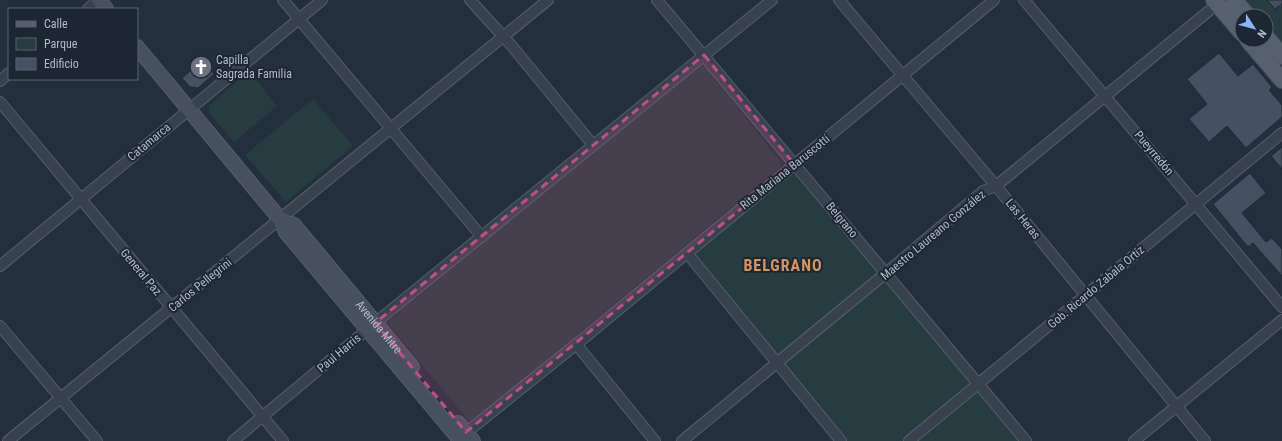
<svg xmlns="http://www.w3.org/2000/svg" width="1282" height="441" font-family="'Roboto Condensed',sans-serif">
<style>
.green{fill:#263c3f}
.building{fill:#455162;stroke:#1f2835}
.lines{fill:none;stroke-linecap:round;stroke-linejoin:round}
.street-casing{stroke:#565f6c;stroke-width:12}
.secondary-casing{stroke:#565f6c;stroke-width:16}
.primary-casing{stroke:#414a57;stroke-width:18}
.street{stroke:#38414e;stroke-width:10}
.secondary{stroke:#465061;stroke-width:14}
.primary{stroke:#56606e;stroke-width:16}
.marked{fill:#bd5182;fill-opacity:0.2;stroke:#bd5182;stroke-width:3;stroke-dasharray:8 5;stroke-linejoin:round}
.labels{text-anchor:middle;stroke-width:4;stroke-linejoin:round;paint-order:stroke}
.poi-label{font-size:12px;fill:#b4bcc9;stroke:#1d2633;text-anchor:start}
.street-label{font-size:12px;fill:#b4bcc9;stroke:#1d2633}
.district-label{font-size:16px;font-weight:bold;letter-spacing:1px;fill:#d59563;stroke:#1d2633}
</style>
<rect width="100%" height="100%" fill="#242f3e"/>
<g class="green">
<path d="M1234,0H1282V57L1266,38V16H1248Z"/>
<path d="M698,65L705,67L781,162V166L473,421L470,422L389,325V321Z"/>
<path d="M249,71L277,106L234,142L209,113V106Z"/>
<path d="M313,99L353,146L286,202L245,155Z"/>
<path d="M795,165L1026,441H841L687,253Z"/>
</g>
<g class="building">
<path d="M1267,0H1282V4L1275,9Z"/>
<path d="M1219,53L1238,76L1253,64L1272,87L1269,90L1282,105V117L1246,148L1227,126L1209,142L1189,119L1207,104L1187,79Z"/>
<path d="M203,60L214,74L198,88L190,87L182,78Z"/>
<path d="M1282,147V169L1271,156Z"/>
<path d="M1250,173L1266,193L1242,213L1266,242L1272,238L1282,249V276L1253,243L1248,247L1213,204Z"/>
</g>
<g class="lines">
<g class="street-casing">
<g id="street">
<path d="M283,0L482,237"/>
<path d="M470,0L511,45L593,145"/>
<path d="M657,0L1026,441"/>
<path d="M839,0L996,186L1205,441"/>
<path d="M1024,0L1282,307"/>
<path d="M88,9L98,0"/>
<path d="M0,81L9,73"/>
<path d="M0,102L283,441"/>
<path d="M687,253L841,441"/>
<path d="M0,266L322,0"/>
<path d="M0,326L97,441"/>
<path d="M576,344L655,441"/>
<path d="M462,436L584,338L994,0"/>
<path d="M8,441L548,0"/>
<path d="M233,441L375,323L772,0"/>
<path d="M682,441L886,273L983,191L996,186L1222,0"/>
<path d="M909,441L1282,133"/>
<path d="M1134,441L1282,320"/>
</g>
</g>
<g class="secondary-casing">
<g id="secondary">
<path d="M99,0L106,9"/>
<path d="M137,47L280,219L286,232L461,441"/>
<path id="s1" d="M280,219L294,225L412,367"/>
<path d="M458,423L473,441"/>
</g>
</g>
<g class="primary-casing">
<g id="primary">
<path d="M1214,0L1242,33"/>
<path d="M1234,0L1248,16"/>
<path d="M1266,37L1282,56"/>
<path d="M1248,40L1282,80"/>
</g>
</g>
<use href="#street" class="street"/>
<use href="#secondary" class="secondary"/>
<use href="#primary" class="primary"/>
</g>
<path class="marked" d="M704,55L795,165L466,432L375,323Z"/>
<defs>
<g id="church-disc" transform="scale(1.15)"><circle r="9.5" fill="#6b7280" stroke="#1d2633"/><path d="M-1.2-6h2.4v3.5h3.3v2.4h-3.3V6h-2.4V-.1h-3.3v-2.4h3.3Z" fill="#fff"/></g>
</defs>
<g fill-rule="evenodd">
<use href="#church-disc" x="201" y="67"/>
</g>
<g class="labels">
<g class="poi-label">
<text x="216" y="64">Capilla<tspan x="216" dy="14">Sagrada Familia</tspan></text>
</g>
<g class="street-label">
<text transform="translate(149 142) rotate(-40)" y="4">Catamarca</text>
<text transform="translate(1154 153) rotate(50)" y="4">Pueyrredón</text>
<text transform="translate(785 172) rotate(-39)" y="4">Rita Mariana Baruscotti</text>
<text transform="translate(1023 219) rotate(51)" y="4">Las Heras</text>
<text transform="translate(842 220) rotate(50)" y="4">Belgrano</text>
<text transform="translate(933 235) rotate(-40)" y="4">Maestro Laureano González</text>
<text transform="translate(141 272) rotate(50)" y="4">General Paz</text>
<text transform="translate(200 285) rotate(-39)" y="4">Carlos Pellegrini</text>
<text transform="translate(1096 287) rotate(-40)" y="4">Gob. Ricardo Zabala Ortíz</text>
<text dy="4" stroke="none"><textPath href="#s1" startOffset="148">Avenida Mitre</textPath></text>
<text transform="translate(339 353) rotate(-40)" y="4">Paul Harris</text>
</g>
<g class="district-label">
<text x="783" y="271">BELGRANO</text>
</g>
</g>
<rect x="8" y="8" width="130" height="72" fill="#1d2633" stroke="#59626f"/>
<rect x="16" y="21" width="20" height="6" fill="#56606e" stroke="#59626f"/>
<text x="44" y="28" font-size="12" fill="#b4bcc9">Calle</text>
<rect x="16" y="38" width="20" height="12" fill="#263c3f" stroke="#59626f"/>
<text x="44" y="48" font-size="12" fill="#b4bcc9">Parque</text>
<rect x="16" y="58" width="20" height="12" fill="#455162" stroke="#59626f"/>
<text x="44" y="68" font-size="12" fill="#b4bcc9">Edificio</text>
<g transform="translate(1254 28) rotate(126)"><circle r="19" fill="#1d2633" stroke="#59626f"/>
<path d="M0-3L7 15L0 10L-7 15Z" fill="#8ab4f8"/>
<text y="-6" font-size="11" font-weight="bold" text-anchor="middle" fill="#b4bcc9">N</text>
</g>
</svg>
